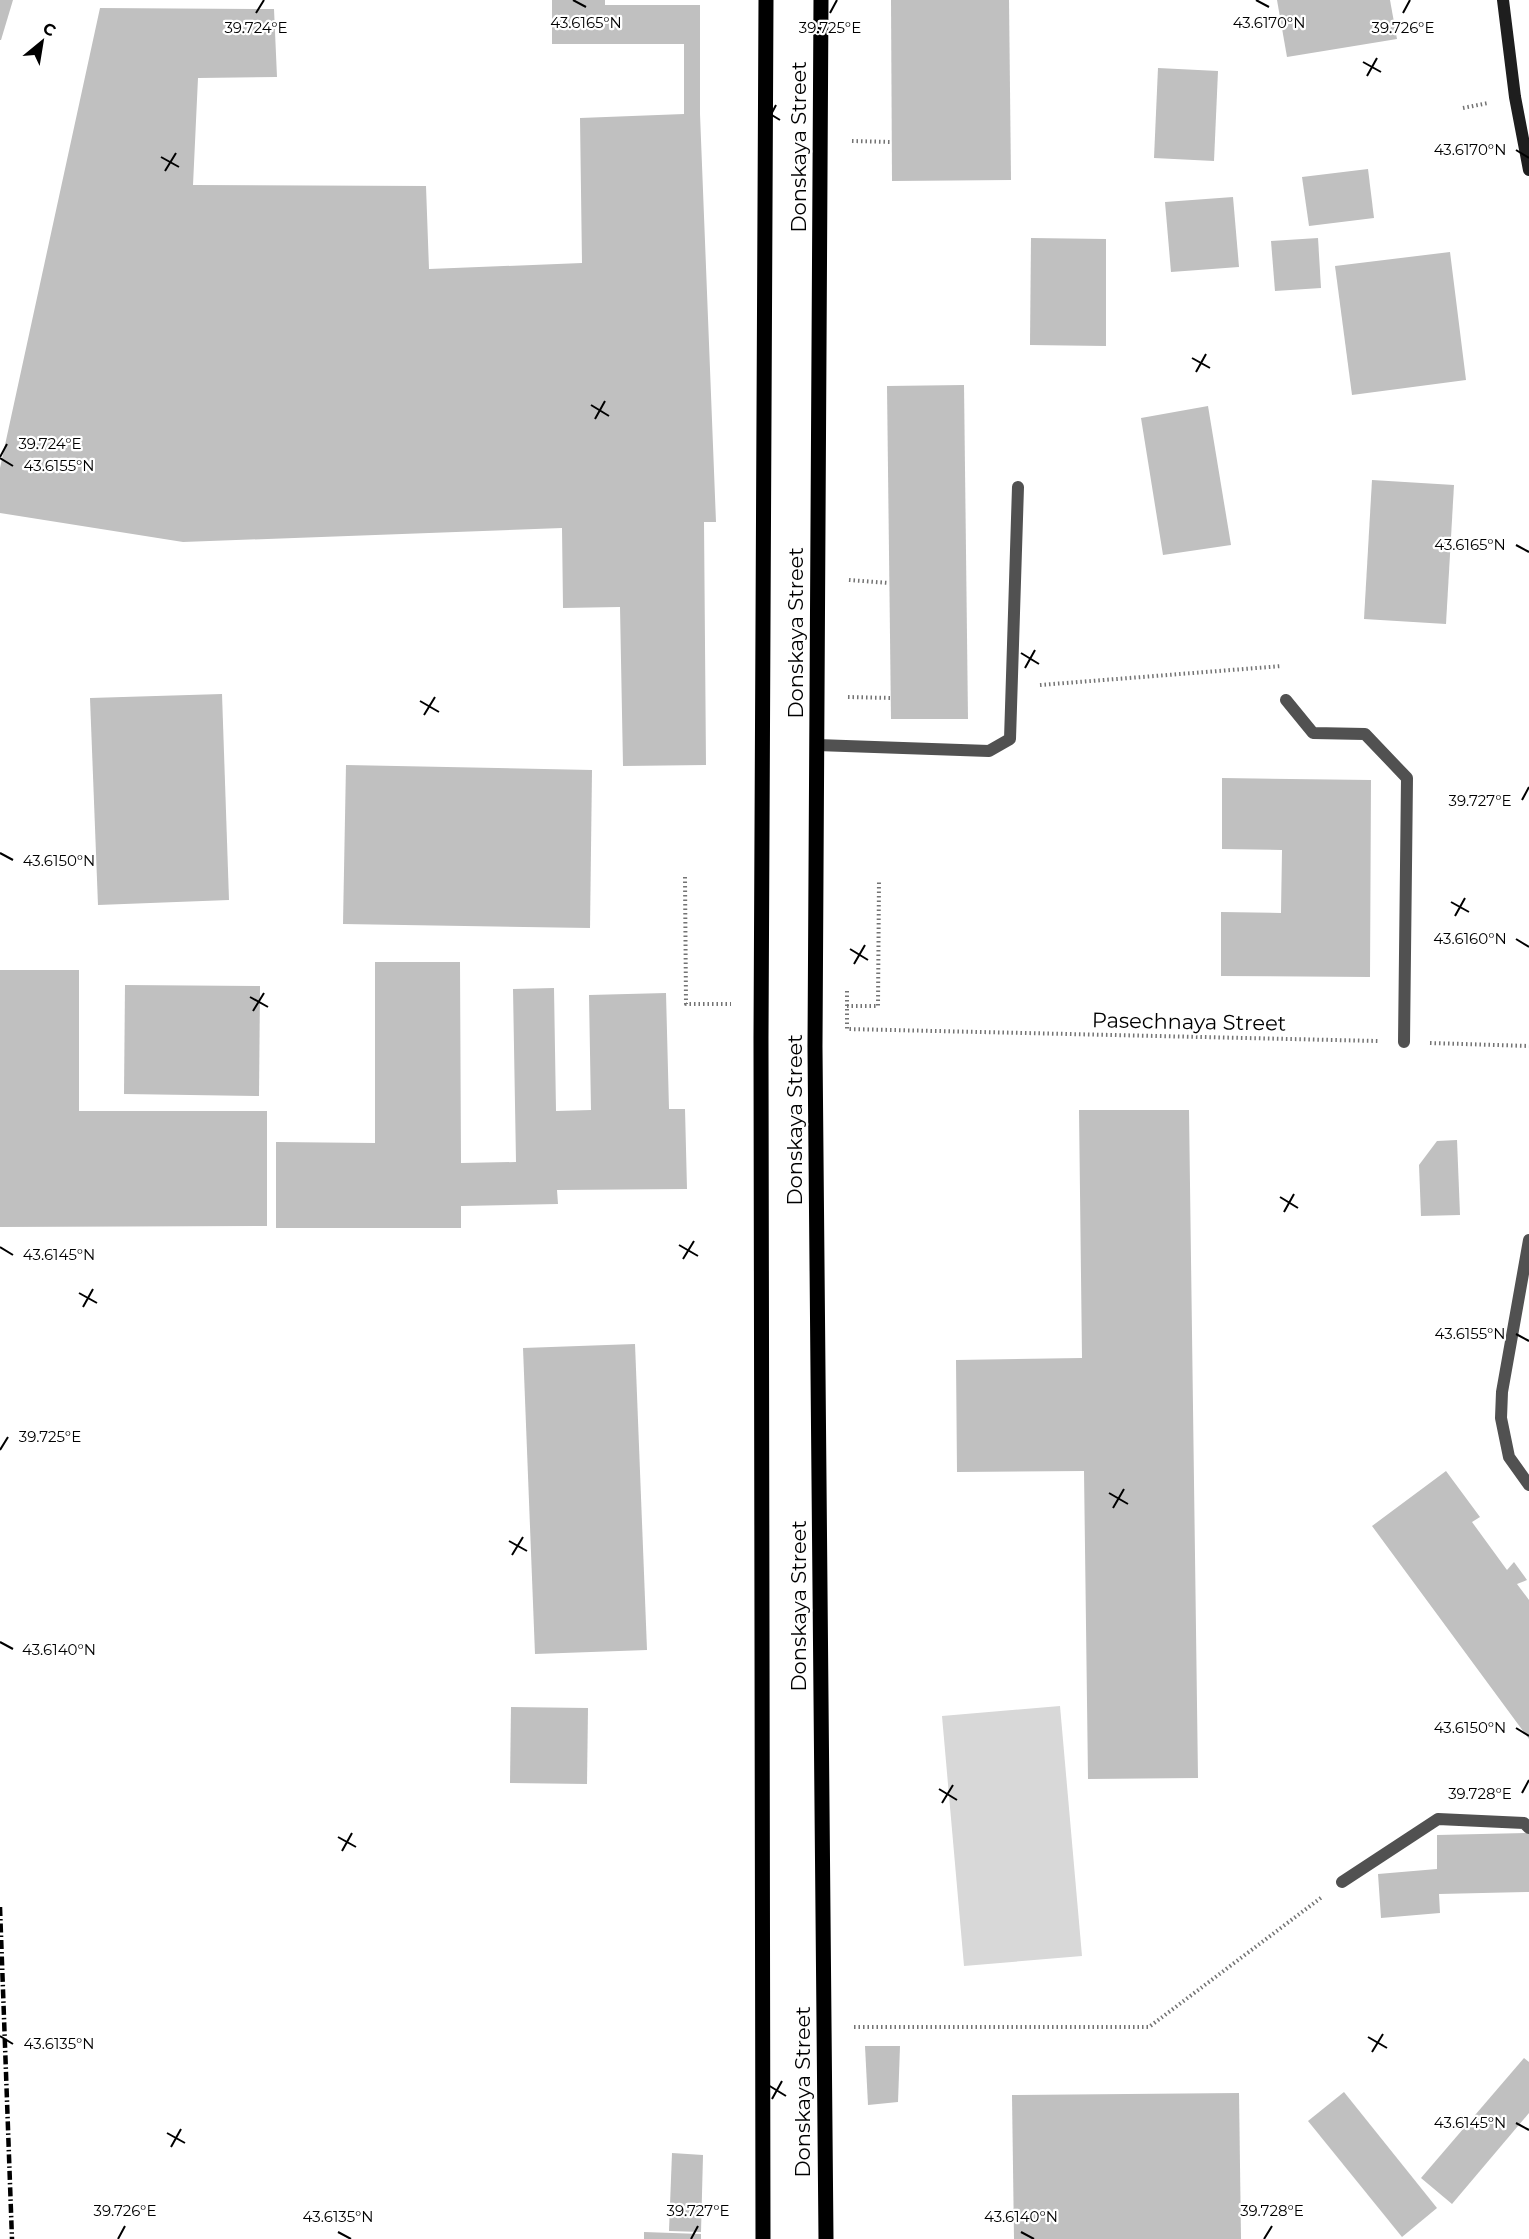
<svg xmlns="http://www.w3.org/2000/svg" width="1529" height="2239" font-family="Montserrat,sans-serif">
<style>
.green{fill:#d8d8d8}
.building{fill:#c0c0c0}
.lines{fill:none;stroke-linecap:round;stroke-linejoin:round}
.path{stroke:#737373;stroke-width:4;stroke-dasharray:1.5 3;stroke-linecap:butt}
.lane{stroke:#515151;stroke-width:12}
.street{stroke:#515151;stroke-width:12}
.secondary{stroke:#1e1e1e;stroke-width:12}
.primary{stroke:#000;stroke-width:15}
.rail{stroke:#000;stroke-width:4.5;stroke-dasharray:9 3 1.5 3;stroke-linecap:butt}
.ticks{fill:none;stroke:#000;stroke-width:2}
.labels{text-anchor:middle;stroke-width:4.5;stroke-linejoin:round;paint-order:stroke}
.street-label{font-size:21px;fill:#000;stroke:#fff}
.ticks-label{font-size:15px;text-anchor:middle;fill:#000;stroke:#fff;stroke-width:4.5;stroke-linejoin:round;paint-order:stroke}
</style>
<rect width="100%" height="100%" fill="#fff"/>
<path class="green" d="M1060,1706L1082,1956L964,1966L942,1716Z"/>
<g class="building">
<path d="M0,0H13L1,40H0Z"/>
<path d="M552,0H605V5H700V114L716,522H704L706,765L623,766L620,607L563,608L562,528L183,542L0,513V468L100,8L274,9L277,77L198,78L193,185L426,186L429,269L582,263L580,118L684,114V44H552Z"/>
<path d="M891,0H1009L1011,180L892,181Z"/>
<path d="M1277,0H1390L1397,39L1287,57Z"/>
<path d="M1158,68L1218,71L1214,161L1154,158Z"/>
<path d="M1368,169L1374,218L1309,226L1302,177Z"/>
<path d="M1233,197L1239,267L1171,272L1165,202Z"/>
<path d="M1031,238L1106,239V346L1030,345Z"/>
<path d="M1318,238L1321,288L1275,291L1271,241Z"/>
<path d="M1450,252L1466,380L1352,395L1335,266Z"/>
<path d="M964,385L968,719H891L887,386Z"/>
<path d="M1208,406L1231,545L1163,555L1141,418Z"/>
<path d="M1372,480L1454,485L1446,624L1364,619Z"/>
<path d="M222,694L229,900L98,905L90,698Z"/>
<path d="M346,765L592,770L590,928L343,924Z"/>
<path d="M1222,778L1371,780L1370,977L1221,976V912L1281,913L1282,850L1222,849Z"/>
<path d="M375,962H460L461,1163L516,1162L513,989L554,988L556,1111L591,1110L589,995L666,993L669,1109H685L687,1189L557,1190L558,1204L461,1206V1228H276V1142L375,1143Z"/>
<path d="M0,970H79V1111H267V1226L0,1227Z"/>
<path d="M125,985L260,986L259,1096L124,1094Z"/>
<path d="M1079,1110H1189L1198,1778L1088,1779L1084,1471L957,1472L956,1360L1082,1358Z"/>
<path d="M1457,1140L1460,1215L1421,1216L1419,1165L1437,1141Z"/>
<path d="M635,1344L647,1650L535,1654L523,1348Z"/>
<path d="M1446,1471L1480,1517L1472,1522L1507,1570L1514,1562L1527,1580L1517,1584L1529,1600V1739L1372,1526Z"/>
<path d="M511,1707L588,1708L587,1784L510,1783Z"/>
<path d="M1529,1833V1892L1439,1894L1440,1913L1381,1918L1378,1874L1437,1869V1835Z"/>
<path d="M865,2046H900L898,2102L868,2105Z"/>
<path d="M1524,2058L1529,2062V2113L1452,2204L1421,2178Z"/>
<path d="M1344,2092L1437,2208L1402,2237L1308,2121Z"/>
<path d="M1239,2093L1241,2239H1014L1012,2095Z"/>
<path d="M672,2153L703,2155L701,2232L669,2231Z"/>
<path d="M644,2232L701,2234V2239H644Z"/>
</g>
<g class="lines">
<g class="path">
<path d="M1463,108L1488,103"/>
<path d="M852,141L892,142"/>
<path d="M849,580L889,583"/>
<path d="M1040,685L1282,666"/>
<path d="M848,697L891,698"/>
<path d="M685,877L686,1004H731"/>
<path d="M847,991V1029L1378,1041"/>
<path d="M847,1006H878L879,880"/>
<path d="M1430,1043L1529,1046"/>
<path d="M854,2027H1149L1322,1897"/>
</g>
<g class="lane">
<path d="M1529,1240L1502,1392L1501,1418L1509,1457L1529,1485"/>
<path d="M1342,1882L1438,1819L1524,1823L1529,1828"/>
</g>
<g class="street">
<path d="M1286,700L1313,733L1365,734L1407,778L1404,1042"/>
<path d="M817,745L989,751L1010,739L1018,487"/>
</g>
<path class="secondary" d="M1503,0L1515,97L1529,170"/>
<g class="primary">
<path d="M821,0L815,1047L826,2239"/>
<path d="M763,2239L761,1038L766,0"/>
</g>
<path class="rail" d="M0,1907L12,2239"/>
</g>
<path class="ticks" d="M573,0L586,7M1256,0L1269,7M256,13L264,0M830,13L837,0M1403,13L1410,0M1363,62L1381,72M1367,76L1377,58M762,109L780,120M766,124L776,105M1516,150L1529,158M161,157L179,167M165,171L176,153M1192,358L1210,368M1196,372L1206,354M591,405L609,416M595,419L605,401M0,457L7,444M0,458L13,466M1516,545L1529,552M1021,653L1039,664M1025,668L1035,650M420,701L439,712M424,715L435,697M1522,800L1529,787M0,853L13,860M1451,902L1469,912M1455,916L1465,898M1516,939L1529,947M850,949L868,960M854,964L865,945M250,997L268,1007M253,1011L264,993M1280,1197L1298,1208M1284,1212L1294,1194M679,1245L698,1256M0,1247L13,1255M683,1259L694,1241M79,1293L97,1303M83,1307L93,1289M1516,1334L1529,1341M0,1450L8,1437M1109,1493L1128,1504M1113,1508L1124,1489M509,1541L527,1551M512,1555L523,1537M0,1642L13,1649M1516,1728L1529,1736M939,1789L957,1800M1522,1793L1529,1780M942,1803L953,1785M338,1837L356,1847M342,1851L352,1833M0,2036L13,2044M1368,2037L1387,2048M1372,2052L1383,2034M768,2085L786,2096M772,2099L782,2081M1516,2123L1529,2130M167,2133L185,2143M171,2147L181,2129M338,2232L351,2239M1021,2232L1034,2239M118,2239L125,2226M691,2239L698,2226M1264,2239L1272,2226"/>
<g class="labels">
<g class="street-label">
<text transform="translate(799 147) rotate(-90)" y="7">Donskaya Street</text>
<text transform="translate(796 633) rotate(-90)" y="7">Donskaya Street</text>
<text transform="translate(1189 1022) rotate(1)" y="7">Pasechnaya Street</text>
<text transform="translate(795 1120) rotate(-90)" y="7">Donskaya Street</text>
<text transform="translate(799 1606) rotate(-90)" y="7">Donskaya Street</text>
<text transform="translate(803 2092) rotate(-90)" y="7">Donskaya Street</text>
</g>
</g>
<g class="ticks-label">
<text x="1269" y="28">43.6170°N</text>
<text x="586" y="28">43.6165°N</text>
<text x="256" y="33">39.724°E</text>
<text x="830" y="33">39.725°E</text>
<text x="1403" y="33">39.726°E</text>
<text x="1470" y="155">43.6170°N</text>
<text x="50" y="449">39.724°E</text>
<text x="59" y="471">43.6155°N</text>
<text x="1470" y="550">43.6165°N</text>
<text x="1480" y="806">39.727°E</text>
<text x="59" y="866">43.6150°N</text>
<text x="1470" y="944">43.6160°N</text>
<text x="59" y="1260">43.6145°N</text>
<text x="1470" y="1339">43.6155°N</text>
<text x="50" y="1442">39.725°E</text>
<text x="59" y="1655">43.6140°N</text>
<text x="1470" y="1733">43.6150°N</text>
<text x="1480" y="1799">39.728°E</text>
<text x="59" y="2049">43.6135°N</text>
<text x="1470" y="2128">43.6145°N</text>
<text x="125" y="2216">39.726°E</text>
<text x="698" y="2216">39.727°E</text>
<text x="1272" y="2216">39.728°E</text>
<text x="338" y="2222">43.6135°N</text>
<text x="1021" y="2222">43.6140°N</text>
</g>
<g transform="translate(42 42) rotate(30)" stroke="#ffffff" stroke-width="4.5" paint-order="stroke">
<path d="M0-4.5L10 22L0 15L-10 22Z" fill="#000000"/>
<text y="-9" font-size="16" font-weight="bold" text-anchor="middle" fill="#000000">С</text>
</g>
</svg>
